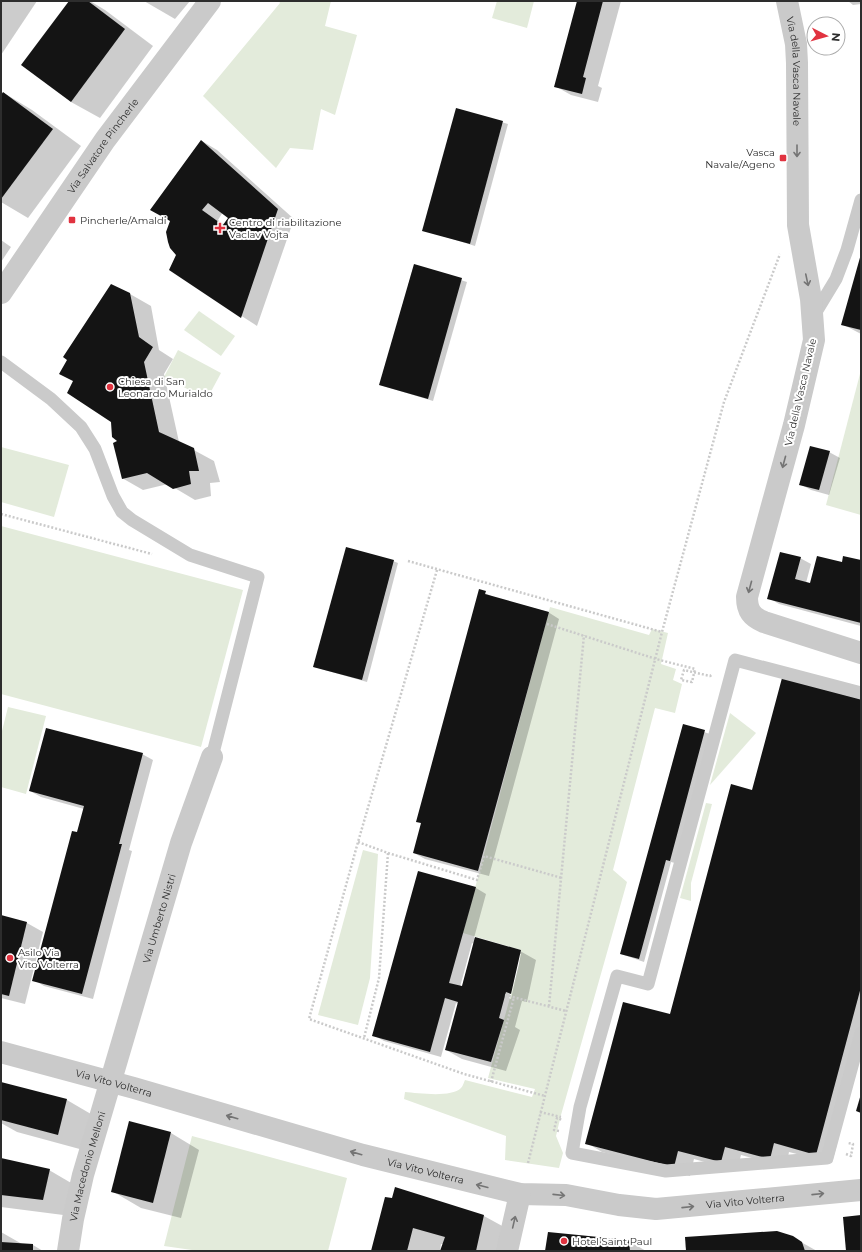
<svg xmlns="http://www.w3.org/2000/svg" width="862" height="1252" font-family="Montserrat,sans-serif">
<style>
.green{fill:#e3ebdb}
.shadow{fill:#0003;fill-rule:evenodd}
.building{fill:#141414;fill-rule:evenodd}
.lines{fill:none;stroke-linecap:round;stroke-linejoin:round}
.path{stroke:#cacaca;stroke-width:2.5;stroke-dasharray:2 2;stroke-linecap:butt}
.service{stroke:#cacaca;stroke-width:13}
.minor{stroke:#cacaca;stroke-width:22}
.oneway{stroke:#747474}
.poi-dot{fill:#e13340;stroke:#fff;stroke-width:1.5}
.labels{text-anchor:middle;stroke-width:4;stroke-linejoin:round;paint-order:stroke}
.street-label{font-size:10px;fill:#2d2d2d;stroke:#fff}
.poi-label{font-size:10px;fill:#2d2d2d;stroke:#fff;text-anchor:start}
</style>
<rect width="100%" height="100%" fill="#fff"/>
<g class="green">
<path d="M279,1H331L325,26L357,35L335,115L321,109L313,150L290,148L276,168L203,96L280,3Z"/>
<path d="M497,1H534L527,28L492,18Z"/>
<path d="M199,311L235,336L221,356L184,330Z"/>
<path d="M178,350L221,373L207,399L164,377Z"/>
<path d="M861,370V515L826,505Z"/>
<path d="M1,447L69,465L54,517L1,502Z"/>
<path d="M1,526L243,590L201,747L1,694Z"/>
<path d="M550,607L649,635L652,629L668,633L661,664L676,669L673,680L682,684L675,713L655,708L613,870L627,882L561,1115L556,1136L563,1153L559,1168L505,1160L506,1136L404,1099L405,1092C418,1093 451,1098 461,1088C463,1086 464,1082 465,1080L532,1097L535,1089L488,1078L519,965L521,950L463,933Z"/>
<path d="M8,707L46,716L26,794L1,787V735Z"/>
<path d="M730,713L756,733L710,785Z"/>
<path d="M706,803L712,804L691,883V901L680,898Z"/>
<path d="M363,850L378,854L370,978L358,1025L318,1015Z"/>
<path d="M192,1136L347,1178L328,1251H199L164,1246Z"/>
</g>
<g class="shadow">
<path d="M1,1H37L1,55Z"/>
<path d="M70,1H90L105,10L153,46L100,118L71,102Z"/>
<path d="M144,1H190L175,19Z"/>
<path d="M578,1H621L598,86L602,88L598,102L571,95L555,86Z"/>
<path d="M848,1H861V4L853,5Z"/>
<path d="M4,93L32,110L81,146L28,218L1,202V97Z"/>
<path d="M457,109L508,124L475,246L423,230Z"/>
<path d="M202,141L217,150L294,219L257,326L170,270L177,255ZM223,212L229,217L224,224L218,220Z"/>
<path d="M1,240L11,247L1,262Z"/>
<path d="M861,256V334L842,324Z"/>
<path d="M414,265L467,282L433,401L380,385Z"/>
<path d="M130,294L151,306L159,350L173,359L164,374L179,442L214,461L220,482L210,483L211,496L195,500L168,484L143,490L122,478L118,441L112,422L74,381L60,374Z"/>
<path d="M829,452L840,458L829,495L811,490L800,484Z"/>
<path d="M800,558L811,564L806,583L810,584L842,564L861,562V626L779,604L769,598Z"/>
<path d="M393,561L398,563L367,682L314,667Z"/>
<path d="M480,591L496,598L548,612L559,619L489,876L425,859L414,853L422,824L418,821Z"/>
<path d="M861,700V1053L832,1163L789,1152L786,1167L741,1155L737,1171L694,1159L690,1176L602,1152L587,1143L670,1015L753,791Z"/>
<path d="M683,725L710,734L675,863L671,862L644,962L621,954Z"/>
<path d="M142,754L153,760L129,850L132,851L93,999L44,986L34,980L84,809L41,797L30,791Z"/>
<path d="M476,888L486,894L474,938L520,951L536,960L527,1002L522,1001L515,1027L520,1030L506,1071L462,1059L446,1050L458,1004L456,1003L441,1057L384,1041L373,1035ZM472,943L474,944L462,987H460ZM519,954H521L511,999L509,998Z"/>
<path d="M1,916L27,923L43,932L25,1004L1,998Z"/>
<path d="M1,1083L67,1100L96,1117L87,1151L17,1132L1,1123Z"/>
<path d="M171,1133L199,1150L181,1218L141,1208L112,1191Z"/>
<path d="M1,1159L49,1170L78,1187L71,1216L1,1207Z"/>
<path d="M396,1189L484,1216L513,1232L508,1251H441L444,1244H441L440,1251H372Z"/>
<path d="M1,1232L22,1244L33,1245L43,1251H1Z"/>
<path d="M549,1233L629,1241L646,1251H546Z"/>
<path d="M792,1237L817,1251H687Z"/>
</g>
<g class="building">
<path d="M69,1H88L125,29L71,102L21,65Z"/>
<path d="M577,1H603L583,77L586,78L582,94L554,87Z"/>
<path d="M3,92L53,129L1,199V95Z"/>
<path d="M456,108L503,121L470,244L422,231Z"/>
<path d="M201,140L278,209L241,318L169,270L176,255L170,248L168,242L166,232L170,221L150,210ZM208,203L228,218L223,225L202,210Z"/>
<path d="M861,254V330L841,325Z"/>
<path d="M414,264L462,278L428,399L379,385Z"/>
<path d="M111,284L130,293L139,337L153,347L144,362L159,432L194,448L199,471H189L191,484L173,489L147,473L122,479L113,443L117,441L112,437L111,422L67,393L73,381L59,374L67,360L63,357Z"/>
<path d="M810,446L830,451L819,490L799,485Z"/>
<path d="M346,547L394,560L362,680L313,667Z"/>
<path d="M780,552L801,557L795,579L810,583L817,556L842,562L843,556L861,560V623L767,599Z"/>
<path d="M479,589L486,591L485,594L549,612L478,871L413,853L421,823L416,822Z"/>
<path d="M782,678L861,699V987L816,1155L774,1143L770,1159L725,1147L721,1162L678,1151L674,1167L585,1144L623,1002L670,1014L731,784L752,790Z"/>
<path d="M683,724L705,730L670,861L666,860L639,959L620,954Z"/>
<path d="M46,728L143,753L119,844H122L82,994L32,981L72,831L77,832L84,806L29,791Z"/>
<path d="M418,871L476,887L449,983L462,986L475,937L521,950L511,994L506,992L499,1018L504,1020L491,1062L445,1050L458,1002L445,998L430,1052L372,1036Z"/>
<path d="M1,915L27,922L9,996L1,994Z"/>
<path d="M1,1082L67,1099L58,1135L1,1120Z"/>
<path d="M861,1094V1113L856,1111Z"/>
<path d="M129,1121L171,1132L153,1203L111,1192Z"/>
<path d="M1,1158L50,1169L43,1200L1,1195Z"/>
<path d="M395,1187L484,1215L476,1251H440L445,1237L413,1228L407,1251H371L385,1197L392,1198Z"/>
<path d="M861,1215V1251H846L843,1217Z"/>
<path d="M777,1231L793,1236L802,1242L805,1251H686L685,1237Z"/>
<path d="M548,1232L629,1240L630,1251H545Z"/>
<path d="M1,1242L33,1244V1251H1Z"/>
</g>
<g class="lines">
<g class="path">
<path d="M1,514L152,554"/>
<path d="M408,561L662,632"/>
<path d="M437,570L358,842L309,1019L464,1074L545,1096"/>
<path d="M547,624L656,659L695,669L692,682L681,680L684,670L710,676L713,674"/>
<path d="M358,842L388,853L379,978L364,1038"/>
<path d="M388,853L477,880L484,856L562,878"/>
<path d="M505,995L566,1011"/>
<path d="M549,1006L584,635"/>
<path d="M491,1082L514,997"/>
<path d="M540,1112L561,1117"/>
<path d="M559,1131L554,1130L557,1118L562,1120"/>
<path d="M846,1154L851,1156L853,1144L848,1143"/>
<path d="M528,1163L662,632L724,402L780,254"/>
</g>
<g class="service">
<path d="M813,317L836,279L847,250L861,200"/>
<path d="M1,362L51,399L81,427L95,449L113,496L122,512L132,520L190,555L258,577L212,757"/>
<path d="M861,693L735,660L648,984L617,976L580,1107L572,1153L666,1171L827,1158L861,1033"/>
</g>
<g class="minor">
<path id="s1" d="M787,1L796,44L797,63L798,225L811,299L814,340L794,425L747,597C747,611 752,617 764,622L861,653"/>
<path id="s2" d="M1,293L105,140L210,1"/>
<path id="s3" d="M1,1052L134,1088L363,1155L520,1194L566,1195L619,1205L656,1209L861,1190"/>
<path id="s4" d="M68,1251L73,1219L83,1175L181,843L212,757"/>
<path d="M507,1251L520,1194"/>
</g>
</g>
<defs><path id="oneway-shaft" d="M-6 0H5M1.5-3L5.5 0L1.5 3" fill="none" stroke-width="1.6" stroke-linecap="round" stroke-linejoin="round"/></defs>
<g class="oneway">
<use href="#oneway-shaft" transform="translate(797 151) rotate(90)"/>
<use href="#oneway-shaft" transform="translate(807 280) rotate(78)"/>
<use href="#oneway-shaft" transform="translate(784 462) rotate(105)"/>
<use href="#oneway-shaft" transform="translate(750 587) rotate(105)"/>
<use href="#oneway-shaft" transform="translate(232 1117) rotate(-164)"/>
<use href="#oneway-shaft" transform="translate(356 1153) rotate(-164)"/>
<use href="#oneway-shaft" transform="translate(482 1186) rotate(-166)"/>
<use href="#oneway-shaft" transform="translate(818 1194) rotate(-6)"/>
<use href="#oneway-shaft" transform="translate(559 1195) rotate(6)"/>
<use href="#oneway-shaft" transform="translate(688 1207) rotate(-6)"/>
<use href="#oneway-shaft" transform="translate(514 1222) rotate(-77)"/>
</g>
<g class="poi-dot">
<rect x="779" y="154" width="8" height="8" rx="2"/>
<rect x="68" y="216" width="8" height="8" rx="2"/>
<path d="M218 222h4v4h4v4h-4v4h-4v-4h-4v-4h4z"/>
<circle cx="110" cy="387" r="4"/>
<circle cx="10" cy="958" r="4"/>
<circle cx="564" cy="1241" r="4"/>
</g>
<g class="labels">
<g class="street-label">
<text dy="4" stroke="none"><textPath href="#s1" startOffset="71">Via della Vasca Navale</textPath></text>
<text dy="4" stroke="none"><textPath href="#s2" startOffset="179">Via Salvatore Pincherle</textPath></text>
<text transform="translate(800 392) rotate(-77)" y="4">Via della Vasca Navale</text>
<text dy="4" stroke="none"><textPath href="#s4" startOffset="345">Via Umberto Nistri</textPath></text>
<text dy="4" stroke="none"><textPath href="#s3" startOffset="117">Via Vito Volterra</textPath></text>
<text dy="4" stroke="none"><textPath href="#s4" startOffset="87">Via Macedonio Melloni</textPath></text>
<text dy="4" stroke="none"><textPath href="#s3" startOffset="441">Via Vito Volterra</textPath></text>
<text dy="4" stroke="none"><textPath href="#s3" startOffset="765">Via Vito Volterra</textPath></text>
</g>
<g class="poi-label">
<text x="775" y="156" text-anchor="end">Vasca<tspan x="775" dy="12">Navale/Ageno</tspan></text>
<text x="80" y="224">Pincherle/Amaldi</text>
<text x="229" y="226">Centro di riabilitazione<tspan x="229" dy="12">Vaclav Vojta</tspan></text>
<text x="118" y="385">Chiesa di San<tspan x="118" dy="12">Leonardo Murialdo</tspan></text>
<text x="18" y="956">Asilo Via<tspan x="18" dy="12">Vito Volterra</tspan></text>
<text x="572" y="1245">Hotel Saint Paul</text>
</g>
</g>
<rect width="862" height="1252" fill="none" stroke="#2d2d2d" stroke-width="4"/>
<g transform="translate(826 36) rotate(96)"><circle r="19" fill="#ffffff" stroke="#ababab"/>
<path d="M0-3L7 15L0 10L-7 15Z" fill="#e13340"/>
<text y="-6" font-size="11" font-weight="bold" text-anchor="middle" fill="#2d2d2d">N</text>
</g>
</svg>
